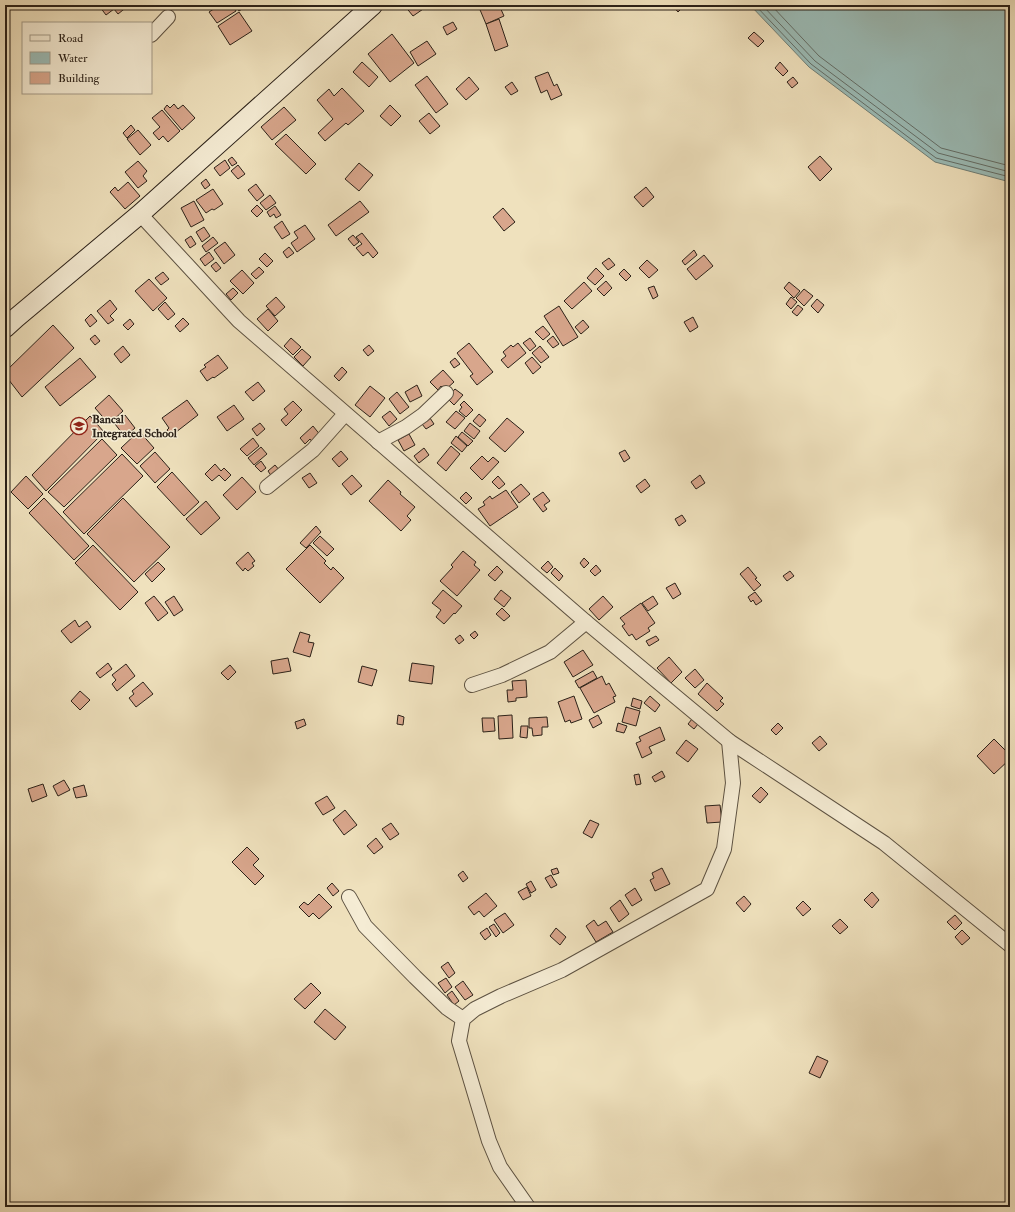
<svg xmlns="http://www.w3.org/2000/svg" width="1015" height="1212" font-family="'IM FELL Double Pica',serif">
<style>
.water{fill:#9bbcb7;stroke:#6e7e77}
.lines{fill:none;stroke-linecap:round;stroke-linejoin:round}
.shore{stroke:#636e68;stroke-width:1}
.building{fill:#d8a68c;stroke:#2b2118}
.street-casing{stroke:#5c5141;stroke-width:16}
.secondary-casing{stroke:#2b2118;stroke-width:21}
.street{stroke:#f5ecd4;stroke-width:14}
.secondary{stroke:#f5ecd4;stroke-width:19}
.labels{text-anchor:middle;stroke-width:3;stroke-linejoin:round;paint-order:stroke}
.poi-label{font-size:12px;font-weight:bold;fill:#2b2118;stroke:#f5ecd4;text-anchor:start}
</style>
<rect width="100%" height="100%" fill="#efe1bd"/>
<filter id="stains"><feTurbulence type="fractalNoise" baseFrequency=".005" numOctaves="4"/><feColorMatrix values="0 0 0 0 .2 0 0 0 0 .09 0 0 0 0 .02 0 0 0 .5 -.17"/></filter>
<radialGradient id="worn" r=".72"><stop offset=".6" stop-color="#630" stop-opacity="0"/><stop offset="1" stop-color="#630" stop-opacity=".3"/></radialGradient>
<path class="water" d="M750,5H1010V182L935,162L809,67Z"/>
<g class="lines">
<g class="shore">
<path d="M755,5L811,64L936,158L1010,177"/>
<path d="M762,5L815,61L938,153L1010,172"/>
<path d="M771,5L819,56L941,148L1010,166"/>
</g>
</g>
<g class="building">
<path d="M102,5H127L128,6L118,14L114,9L106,15L100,7Z"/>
<path d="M220,5H233L236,11L217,23L209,12Z"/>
<path d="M235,5H248L239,11Z"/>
<path d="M404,5H429L413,16Z"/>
<path d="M478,5H499L504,16L486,24Z"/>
<path d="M672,5H685L678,12Z"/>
<path d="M239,12L252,31L230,45L218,26Z"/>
<path d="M499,19L508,46L495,51L486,24Z"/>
<path d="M453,22L457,29L447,35L443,27Z"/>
<path d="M754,32L764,41L758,47L748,38Z"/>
<path d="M392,34L414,63L390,82L368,54Z"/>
<path d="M427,41L436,54L418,66L410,52Z"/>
<path d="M362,62L378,77L369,87L353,72Z"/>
<path d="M780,62L788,71L783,76L775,68Z"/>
<path d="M548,72L554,86L557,84L562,95L551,100L547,90L541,93L535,77Z"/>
<path d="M427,76L448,104L436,113L415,85Z"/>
<path d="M469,77L479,89L466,100L456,89Z"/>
<path d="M793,77L798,83L792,88L787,82Z"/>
<path d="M512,82L518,91L511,95L505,87Z"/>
<path d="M342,88L364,111L348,125L346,123L325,141L318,133L333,119L317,100L329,89L334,96Z"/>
<path d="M174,104L178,109L183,105L195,118L182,130L164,109L167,105L170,108Z"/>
<path d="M390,105L401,116L391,126L380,116Z"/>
<path d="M284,107L296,120L272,140L261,127Z"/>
<path d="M162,110L180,131L168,142L163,136L159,140L153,133L160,127L152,118Z"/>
<path d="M429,113L440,126L430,134L419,121Z"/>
<path d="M131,125L135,130L127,138L123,133Z"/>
<path d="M138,130L151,145L140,155L127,139Z"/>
<path d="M286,134L316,164L306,174L275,144Z"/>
<path d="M820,156L832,169L820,181L808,167Z"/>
<path d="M232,157L237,163L232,166L228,160Z"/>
<path d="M225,160L230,168L220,176L214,168Z"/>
<path d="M138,161L147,171L143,176L147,181L138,188L125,172Z"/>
<path d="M359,163L373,175L359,191L345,179Z"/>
<path d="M238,165L245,174L238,179L231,171Z"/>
<path d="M206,179L210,185L205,189L201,183Z"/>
<path d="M128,182L140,196L125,209L110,192L115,187L118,191Z"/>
<path d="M256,184L264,195L257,201L248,190Z"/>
<path d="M646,187L654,197L643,207L634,197Z"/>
<path d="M213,189L223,204L214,210L212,209L206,213L196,200Z"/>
<path d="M270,195L276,203L266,210L260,203Z"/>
<path d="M194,201L204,220L191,227L181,208Z"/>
<path d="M360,201L369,212L336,236L328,225Z"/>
<path d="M257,205L263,211L257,217L251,211Z"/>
<path d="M275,206L281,215L276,218L274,214L270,217L267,212Z"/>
<path d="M503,208L515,222L504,231L493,217Z"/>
<path d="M282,221L290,234L282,239L274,227Z"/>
<path d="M305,225L315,239L297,252L291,243L298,238L294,232Z"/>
<path d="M204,227L210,236L202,242L196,232Z"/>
<path d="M362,233L378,253L373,258L368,252L363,256L356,248L362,244L356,237Z"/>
<path d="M353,235L359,242L354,246L348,239Z"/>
<path d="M191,236L196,244L190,248L185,240Z"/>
<path d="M213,237L218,243L206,252L202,246Z"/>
<path d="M225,242L235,255L224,264L214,250Z"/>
<path d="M289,247L294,253L287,258L283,252Z"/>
<path d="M694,250L697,255L685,265L682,261Z"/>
<path d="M209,252L214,259L205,266L200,259Z"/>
<path d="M265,253L273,261L267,267L259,259Z"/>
<path d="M704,255L713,266L696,280L687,269Z"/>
<path d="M609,258L615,265L608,270L602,263Z"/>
<path d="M647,260L658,270L649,278L639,268Z"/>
<path d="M216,262L221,268L216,272L211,266Z"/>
<path d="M259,267L264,272L256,279L251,274Z"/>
<path d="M596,268L604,276L595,285L587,278Z"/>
<path d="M624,269L631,276L626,281L619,274Z"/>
<path d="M242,270L254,283L243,294L230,281Z"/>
<path d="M163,272L169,279L161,285L155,278Z"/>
<path d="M149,279L167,298L153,311L135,291Z"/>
<path d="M606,281L612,288L604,296L597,289Z"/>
<path d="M584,282L592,291L572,309L564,301Z"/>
<path d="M789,282L800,291L794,298L784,288Z"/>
<path d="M654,286L658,296L653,299L648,288Z"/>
<path d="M233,288L238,293L231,300L226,294Z"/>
<path d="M804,289L813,296L804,306L796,298Z"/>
<path d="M276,297L285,307L275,316L266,306Z"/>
<path d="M791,297L797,302L791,309L786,304Z"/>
<path d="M817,299L824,305L818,313L811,306Z"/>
<path d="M110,300L117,309L110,316L114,320L108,324L97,311Z"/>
<path d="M165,302L175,314L168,320L158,309Z"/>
<path d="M798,305L803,309L797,316L792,312Z"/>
<path d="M559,306L578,337L563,346L544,316Z"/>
<path d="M268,309L278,321L268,331L257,319Z"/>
<path d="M91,314L97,321L90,327L85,320Z"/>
<path d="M693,317L698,327L690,332L684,322Z"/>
<path d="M183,318L189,324L180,332L175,326Z"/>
<path d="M130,319L134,324L128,330L123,325Z"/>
<path d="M583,320L589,327L581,334L575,327Z"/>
<path d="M53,325L74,348L22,397L5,375V372Z"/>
<path d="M543,326L550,334L543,340L535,332Z"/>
<path d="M95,335L100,341L95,345L90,339Z"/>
<path d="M553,336L559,344L553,348L547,341Z"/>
<path d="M291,338L301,347L293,355L284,346Z"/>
<path d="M530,338L536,346L530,351L523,343Z"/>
<path d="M469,343L493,372L477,385L470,376L473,374L457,353Z"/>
<path d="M518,343L526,353L508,368L501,360L506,356L503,352L511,345L513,347Z"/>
<path d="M369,345L374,351L368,356L363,350Z"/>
<path d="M123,346L130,355L121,363L114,354Z"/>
<path d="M540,346L549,357L541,363L532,353Z"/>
<path d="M302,349L311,357L303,366L294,357Z"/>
<path d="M218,355L228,368L214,378L213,377L207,381L200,371L206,367L204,365Z"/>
<path d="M532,357L541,367L533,374L525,363Z"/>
<path d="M80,358L96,377L60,406L45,387Z"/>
<path d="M455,358L460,364L454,368L450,362Z"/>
<path d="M342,367L347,372L339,381L334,376Z"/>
<path d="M443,370L454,382L445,390L441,386L438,390L430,382Z"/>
<path d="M258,382L265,391L253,401L245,392Z"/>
<path d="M417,385L422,396L410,402L405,392Z"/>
<path d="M370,386L385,398L370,417L355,405Z"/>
<path d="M455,389L463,395L454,405L447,398Z"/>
<path d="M397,392L409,407L400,414L389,399Z"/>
<path d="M109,395L123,411L109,424L95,408Z"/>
<path d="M187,400L198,415L171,436L167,430L169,428L162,418Z"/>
<path d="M293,401L302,410L286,426L281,420L288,414L284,409Z"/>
<path d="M464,401L473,410L466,417L459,411L462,407L460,405Z"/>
<path d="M234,405L244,419L227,431L217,417Z"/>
<path d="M390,411L397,419L389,426L382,417Z"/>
<path d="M456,411L465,418L455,429L446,422Z"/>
<path d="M479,414L486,420L480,427L473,421Z"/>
<path d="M125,415L135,428L125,437L115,424Z"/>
<path d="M90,416L104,432L46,491L32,475Z"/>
<path d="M430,418L434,424L426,429L422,424Z"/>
<path d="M507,418L524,432L505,452L489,438Z"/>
<path d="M260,423L265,429L257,436L252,429Z"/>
<path d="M470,423L480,431L474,439L464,431Z"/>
<path d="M313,426L321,436L313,443L310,439L305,444L300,438Z"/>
<path d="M139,431L154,448L137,464L121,448Z"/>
<path d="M462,432L473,441L468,446L458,437Z"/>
<path d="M409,434L415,445L404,451L398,440Z"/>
<path d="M456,436L467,446L462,452L451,443Z"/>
<path d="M253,438L259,446L247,456L240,449Z"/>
<path d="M102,439L117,455L64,507L48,492Z"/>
<path d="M451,446L460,454L446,471L437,463Z"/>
<path d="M261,447L267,454L254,465L248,458Z"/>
<path d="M424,448L429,455L419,463L414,456Z"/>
<path d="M625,450L630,458L624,462L619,453Z"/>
<path d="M341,451L348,459L339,467L332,459Z"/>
<path d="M155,452L170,469L155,483L140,466Z"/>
<path d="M122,454L143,476L84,534L63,512Z"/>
<path d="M482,456L488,462L493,457L499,462L482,480L470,468Z"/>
<path d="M261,461L266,468L261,472L255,466Z"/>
<path d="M215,464L221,471L224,468L231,475L225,481L219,475L212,481L205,474Z"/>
<path d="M275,465L280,471L272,477L268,471Z"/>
<path d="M172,472L199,502L184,516L157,487Z"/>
<path d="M310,473L317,483L309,488L302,478Z"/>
<path d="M352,475L362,486L351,495L342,484Z"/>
<path d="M700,475L705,483L696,489L691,482Z"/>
<path d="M26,476L43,494L28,509L11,492Z"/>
<path d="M498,476L505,484L499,489L492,482Z"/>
<path d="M242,477L256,492L237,510L223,495Z"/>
<path d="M645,479L650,486L641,493L636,486Z"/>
<path d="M388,480L401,492L400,494L415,507L407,516L411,520L401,531L369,501Z"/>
<path d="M521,484L530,494L519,503L511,492Z"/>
<path d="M506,490L518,507L490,526L478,509L485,505L483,502L490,496L492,499Z"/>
<path d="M466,492L472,498L466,504L460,498Z"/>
<path d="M543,492L550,501L544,505L547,509L543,512L533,499Z"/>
<path d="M44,498L89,546L74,560L29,513Z"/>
<path d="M123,498L170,547L134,582L87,534Z"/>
<path d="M206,501L220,518L201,535L186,519Z"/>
<path d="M682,515L686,521L679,526L675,519Z"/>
<path d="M316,526L321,532L306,548L300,543Z"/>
<path d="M320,536L334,549L327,556L313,543Z"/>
<path d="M93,545L138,592L120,610L75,563Z"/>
<path d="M310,545L326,561L324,563L331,570L333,567L344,578L320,603L286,569Z"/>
<path d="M463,551L476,562L474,565L480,570L457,596L440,581L453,567L451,565Z"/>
<path d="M248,552L255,561L252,563L254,566L248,571L245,568L243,571L236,563Z"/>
<path d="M584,558L589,563L584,568L580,563Z"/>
<path d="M548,561L553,567L547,573L541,568Z"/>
<path d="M158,562L165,569L152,582L145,574Z"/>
<path d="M596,565L601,571L595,576L590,571Z"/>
<path d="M497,566L503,572L495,581L488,575Z"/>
<path d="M748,567L757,578L755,579L761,585L754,591L740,574Z"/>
<path d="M555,568L563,576L559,581L551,573Z"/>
<path d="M790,571L794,576L787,581L783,576Z"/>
<path d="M675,583L681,594L673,599L666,588Z"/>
<path d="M443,590L462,606L455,614L454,613L444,624L436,617L441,610L432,603Z"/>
<path d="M501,590L511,598L504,607L494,599Z"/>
<path d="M755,592L762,601L756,605L753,600L751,602L748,597Z"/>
<path d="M154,596L168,613L158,621L145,603Z"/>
<path d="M174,596L183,610L174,616L165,602Z"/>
<path d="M603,596L613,607L599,620L589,609Z"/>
<path d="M653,596L658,604L648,611L642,603Z"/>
<path d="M641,603L655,623L648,628L650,631L636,640L632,634L629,636L622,626L625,624L620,618Z"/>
<path d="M502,608L510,616L504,621L496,614Z"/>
<path d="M75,620L79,627L87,621L91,627L71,643L61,631Z"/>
<path d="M475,631L478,635L474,639L470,635Z"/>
<path d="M300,632L310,635L308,642L314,643L310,657L293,652Z"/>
<path d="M460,635L464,640L459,644L455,639Z"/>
<path d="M656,636L659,640L649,646L646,641Z"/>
<path d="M583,650L593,665L573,677L564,662Z"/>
<path d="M669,657L682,672L671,683L657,668Z"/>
<path d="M288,658L291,671L273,674L271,661Z"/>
<path d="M108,663L112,669L100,678L96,673Z"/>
<path d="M412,663L434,666L432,684L409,681Z"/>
<path d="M126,664L135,676L117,691L112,684L116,680L112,675Z"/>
<path d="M230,665L236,672L228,680L221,673Z"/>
<path d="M362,666L377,670L372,686L358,682Z"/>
<path d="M695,669L704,680L695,688L685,678Z"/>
<path d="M593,671L597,678L579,688L575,681Z"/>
<path d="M602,676L606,685L609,683L616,696L613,697L615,702L594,713L580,688Z"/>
<path d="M526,680L527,697L516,698V701L508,702L507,690H513L512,681Z"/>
<path d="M143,682L153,694L136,707L129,698L134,694L132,691Z"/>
<path d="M707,683L723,698L720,701L724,704L717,711L698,694Z"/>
<path d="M80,691L90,700L80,710L71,701Z"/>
<path d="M574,696L582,719L571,723L570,720L565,722L558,702Z"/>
<path d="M650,696L660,705L655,712L644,703Z"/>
<path d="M633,698L642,701L640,709L631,706Z"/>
<path d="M626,707L640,711L636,726L622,722Z"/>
<path d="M398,715L404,717L403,725L397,724Z"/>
<path d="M512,715L513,738L499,739L498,716Z"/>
<path d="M598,715L602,723L593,728L589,720Z"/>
<path d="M547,717L548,727H542V735L533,736L532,728H529V718Z"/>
<path d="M482,718H494L495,731L483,732Z"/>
<path d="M304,719L306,725L297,729L295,722Z"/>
<path d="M692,719L698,724L694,729L688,724Z"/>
<path d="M618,723L627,726L624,733L616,731Z"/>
<path d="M778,723L783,728L776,735L771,730Z"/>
<path d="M521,726H528L527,738L520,737Z"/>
<path d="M660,727L665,740L649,747L652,753L642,758L636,743L641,741L639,737Z"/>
<path d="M820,736L827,744L819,751L812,743Z"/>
<path d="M994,739L1010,755V759L994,774L977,756Z"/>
<path d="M686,740L698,749L688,762L676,753Z"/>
<path d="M662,771L665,777L655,782L652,777Z"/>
<path d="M639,774L641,784L636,785L634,775Z"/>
<path d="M64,780L70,790L58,796L53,786Z"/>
<path d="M43,784L47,796L32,802L28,789Z"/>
<path d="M84,785L87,796L76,798L73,788Z"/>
<path d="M761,787L768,794L760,803L752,796Z"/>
<path d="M327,796L335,808L323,815L315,803Z"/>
<path d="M720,805L722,822L707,823L705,806Z"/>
<path d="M345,810L357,825L344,835L333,820Z"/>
<path d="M590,820L599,824L592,838L583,833Z"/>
<path d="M391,823L399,834L390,840L382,829Z"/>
<path d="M376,838L383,847L374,854L367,846Z"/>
<path d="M247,847L259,859L253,865L264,876L255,885L232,862Z"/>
<path d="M557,868L559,873L553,875L551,870Z"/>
<path d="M662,868L670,884L655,891L650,880L654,878L652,873Z"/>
<path d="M463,871L468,878L463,882L458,875Z"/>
<path d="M551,875L557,885L551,888L545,878Z"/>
<path d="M531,881L536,890L531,893L526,884Z"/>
<path d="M332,883L339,891L333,896L327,888Z"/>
<path d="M527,887L531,896L523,900L518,892Z"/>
<path d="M635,888L642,900L632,906L625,895Z"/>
<path d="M872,892L879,900L872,908L864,900Z"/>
<path d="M486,893L497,906L484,917L479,911L474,915L468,907Z"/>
<path d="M319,894L332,907L319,919L313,913L309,917L299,907L304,902L308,905Z"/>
<path d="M744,896L751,904L744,912L736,903Z"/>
<path d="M620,900L629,914L619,922L610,908Z"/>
<path d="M803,901L811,909L803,916L796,908Z"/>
<path d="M505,913L514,925L503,933L494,920Z"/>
<path d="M955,915L962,923L955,930L947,922Z"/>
<path d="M840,919L848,927L840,934L832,926Z"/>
<path d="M594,920L598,926L606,921L613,932L596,942L586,926Z"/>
<path d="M494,924L500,933L496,937L489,927Z"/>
<path d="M487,928L491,935L485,940L480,933Z"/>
<path d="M556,928L566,937L560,945L550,936Z"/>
<path d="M962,930L970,938L962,945L955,937Z"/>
<path d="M448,962L455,973L449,978L441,967Z"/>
<path d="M446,978L452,987L445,993L438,983Z"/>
<path d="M463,981L473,995L465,1000L455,987Z"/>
<path d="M311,983L321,993L305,1009L294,999Z"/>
<path d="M452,991L459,1001L454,1005L447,995Z"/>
<path d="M325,1009L346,1027L335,1040L314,1022Z"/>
<path d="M817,1056L828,1061L820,1078L809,1073Z"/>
</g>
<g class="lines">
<g class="street-casing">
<g id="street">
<path d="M151,35L168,17"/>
<path d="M140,214L239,321L586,622L729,741L884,843L1010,945"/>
<path d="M378,442L406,427L423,415L446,393"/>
<path d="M267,487L313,450L345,414"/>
<path d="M472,685L502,675L550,652L586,622"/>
<path d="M349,897L365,926L415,977L447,1008L463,1019"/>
<path d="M528,1207L500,1167L489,1141L459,1041L463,1019L475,1009L501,996L562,970L707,889L724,849L733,783L729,741"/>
</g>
</g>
<g class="secondary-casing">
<path id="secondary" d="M5,328L16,318L140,214L373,5"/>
</g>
<use href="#street" class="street"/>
<use href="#secondary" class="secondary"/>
</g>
<defs>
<g id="school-ring" transform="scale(0.9)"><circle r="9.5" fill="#f5ecd4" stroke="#8f2418" stroke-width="1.5"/><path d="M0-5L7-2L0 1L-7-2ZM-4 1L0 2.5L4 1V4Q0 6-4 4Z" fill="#8f2418"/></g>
</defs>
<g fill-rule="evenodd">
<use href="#school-ring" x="79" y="426"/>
</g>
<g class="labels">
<g class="poi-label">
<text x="92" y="423">Bancal<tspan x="92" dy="14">Integrated School</tspan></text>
</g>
</g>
<rect width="1015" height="1212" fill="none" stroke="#efe1bd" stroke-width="20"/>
<rect x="6" y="6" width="1003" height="1200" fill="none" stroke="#2b2118" stroke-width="2"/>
<rect x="10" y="10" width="995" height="1192" fill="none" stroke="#2b2118"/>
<rect x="22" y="22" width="130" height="72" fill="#f5ecd4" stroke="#a49b89"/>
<rect x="30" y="35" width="20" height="6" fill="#f5ecd4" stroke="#a49b89"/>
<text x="58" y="42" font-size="12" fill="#2b2118">Road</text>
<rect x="30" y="52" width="20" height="12" fill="#9bbcb7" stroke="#a49b89"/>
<text x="58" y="62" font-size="12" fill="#2b2118">Water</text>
<rect x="30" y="72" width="20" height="12" fill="#d8a68c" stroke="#a49b89"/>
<text x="58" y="82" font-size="12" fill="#2b2118">Building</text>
<rect width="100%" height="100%" filter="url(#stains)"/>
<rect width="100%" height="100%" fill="url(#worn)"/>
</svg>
